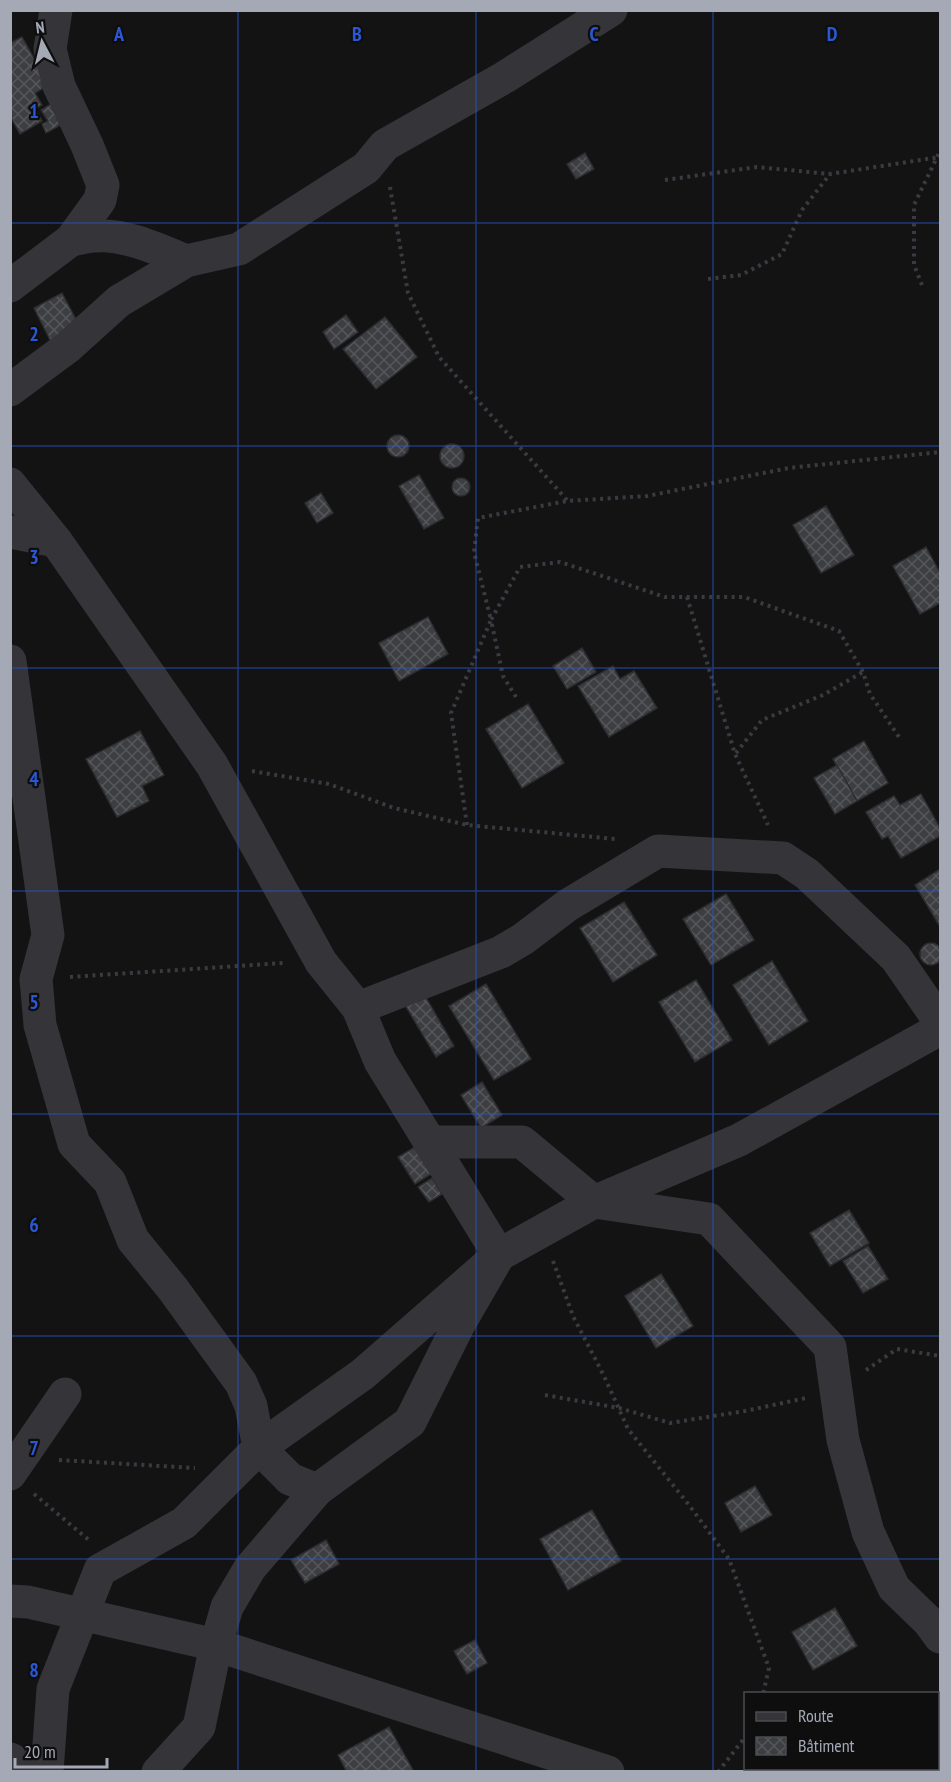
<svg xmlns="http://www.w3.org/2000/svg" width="951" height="1782" font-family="'PT Sans Narrow',sans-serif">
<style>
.building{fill:url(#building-cross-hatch);stroke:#2d2d30;stroke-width:1.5}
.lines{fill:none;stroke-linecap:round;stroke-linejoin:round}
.path{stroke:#3a3b40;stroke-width:4;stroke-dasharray:3 4.5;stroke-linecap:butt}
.street{stroke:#343439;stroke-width:33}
.grid{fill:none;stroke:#2a57d4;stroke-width:1.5;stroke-opacity:0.55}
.grid-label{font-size:20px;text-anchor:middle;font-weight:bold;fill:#2a57d4;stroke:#0e0e0f;stroke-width:4.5;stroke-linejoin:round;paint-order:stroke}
</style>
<defs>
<pattern id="building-cross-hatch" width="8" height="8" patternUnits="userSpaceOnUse" patternTransform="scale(1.5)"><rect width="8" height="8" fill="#3d3e41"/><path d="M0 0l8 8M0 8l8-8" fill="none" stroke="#56575a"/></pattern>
</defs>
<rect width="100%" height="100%" fill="#131314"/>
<g class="building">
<path d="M22,37L49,85L35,93L42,105L35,109L42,121L20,134L10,116V43Z"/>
<path d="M56,101L68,121L46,133L42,124L48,121L41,110Z"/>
<path d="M585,153L594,169L576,179L567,164Z"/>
<path d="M62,293L80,327L51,342L34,308Z"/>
<path d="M346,315L358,332L334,349L323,332Z"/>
<path d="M385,317L417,357L376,389L343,349Z"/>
<circle cx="398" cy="446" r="11"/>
<circle cx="452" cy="456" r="12"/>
<path d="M419,475L444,518L424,529L399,486Z"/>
<circle cx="461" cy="487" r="9"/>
<path d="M321,493L333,513L317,523L305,503Z"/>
<path d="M826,506L854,555L821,573L793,525Z"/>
<path d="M926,547L940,573V603L920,614L893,566Z"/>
<path d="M428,617L448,654L399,681L379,643Z"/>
<path d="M582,648L596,672L567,689L553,666Z"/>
<path d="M613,666L620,679L634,671L657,708L609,737L578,686Z"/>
<path d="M528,704L564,763L522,788L486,729Z"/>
<path d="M140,731L164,775L142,786L149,801L117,817L86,759Z"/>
<path d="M864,741L888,783L857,801L833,759Z"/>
<path d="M837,765L857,801L835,814L814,778Z"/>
<path d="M921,794L940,828V836L901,858L888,836L882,839L866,812L894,796L900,805Z"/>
<path d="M940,869V924L939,925L915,885Z"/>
<path d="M726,894L754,940L711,965L683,919Z"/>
<path d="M624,902L657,955L613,982L580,928Z"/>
<circle cx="931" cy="954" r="11"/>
<path d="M772,961L808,1021L769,1045L733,985Z"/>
<path d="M696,980L732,1040L695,1062L659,1002Z"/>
<path d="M486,984L531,1059L494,1080L449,1006Z"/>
<path d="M421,989L454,1046L436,1057L402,1000Z"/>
<path d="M482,1082L502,1115L481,1128L461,1095Z"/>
<path d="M415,1147L431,1174L415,1184L398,1157Z"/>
<path d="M432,1178L442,1194L429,1202L418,1187Z"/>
<path d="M849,1210L869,1243L830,1266L810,1233Z"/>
<path d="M868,1246L888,1279L863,1293L843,1261Z"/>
<path d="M661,1274L693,1326L656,1348L625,1296Z"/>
<path d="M755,1486L772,1515L741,1532L725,1503Z"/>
<path d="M592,1510L621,1561L568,1590L540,1539Z"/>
<path d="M326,1540L339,1564L305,1583L291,1560Z"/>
<path d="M835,1608L857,1646L813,1670L792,1632Z"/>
<path d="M475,1640L487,1663L467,1674L454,1651Z"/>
<path d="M389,1727L414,1772H347L338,1755Z"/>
</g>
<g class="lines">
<g class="path">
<path d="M665,180L757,167L830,174L940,157"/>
<path d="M390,187L408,293L439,357L567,500"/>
<path d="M708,279L741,275L782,254L802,210L830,174"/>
<path d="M922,285L914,265V205L940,151"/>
<path d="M687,597L735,754L768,825"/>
<path d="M516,697L503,676L491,620L520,567L560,562L665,597H744L839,631L863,672L870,694L901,740"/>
<path d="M736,753L762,720L823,695L863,672"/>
<path d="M252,771L329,784L394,808L467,825L615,839"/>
<path d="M467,825L451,713L491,620L474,552L478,518L567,501L647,496L789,468L940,452"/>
<path d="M70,977L284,963"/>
<path d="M553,1261L573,1316L604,1376L628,1429L689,1505L729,1559L769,1668L763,1694"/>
<path d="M866,1370L897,1349L940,1356"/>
<path d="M545,1395L619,1408L670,1423L745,1411L806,1398"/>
<path d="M59,1460L195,1468"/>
<path d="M34,1494L90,1541"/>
<path d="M718,1772L746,1736"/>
</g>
<g class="street">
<path d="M71,240C79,239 87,236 95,236C123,233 160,250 186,261"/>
<path d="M10,286L71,240L100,200L103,185L87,145L59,86L50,49L56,10"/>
<path d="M10,390L68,347L119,301L186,261L239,249L366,168L385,145L505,77L611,10"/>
<path d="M10,484L56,541L212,765L321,962L358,1008L380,1061L499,1255L594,1202L739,1140L940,1029"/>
<path d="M10,532L56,541"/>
<path d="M10,661L48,935L36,979L40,1025L74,1144L110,1182L133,1240L173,1289L241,1383L251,1406L259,1448L290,1479L317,1490"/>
<path d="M358,1008L501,952L523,939L568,905L658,851L783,858L807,874L896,958L940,1022"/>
<path d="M429,1142H522L594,1202L709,1219L830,1347L843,1440L868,1532L894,1588L929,1622L940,1637"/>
<path d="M10,1474L65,1394"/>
<path d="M10,1601L28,1602L216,1645L608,1772"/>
<path d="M10,1759L35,1772"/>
<path d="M47,1772L53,1689L100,1570L184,1523L259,1448L363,1374L499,1255L458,1326L410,1422L317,1490L250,1568L227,1607L216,1645L199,1727L158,1772"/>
</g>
</g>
<path class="grid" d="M238,10V1772M476,10V1772M713,10V1772M10,223H940M10,446H940M10,668H940M10,891H940M10,1114H940M10,1336H940M10,1559H940"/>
<g class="grid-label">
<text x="119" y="41">A</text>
<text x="357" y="41">B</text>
<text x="594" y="41">C</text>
<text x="832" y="41">D</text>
<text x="34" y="118">1</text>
<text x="34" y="341">2</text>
<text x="34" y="564">3</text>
<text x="34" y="786">4</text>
<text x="34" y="1009">5</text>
<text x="34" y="1232">6</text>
<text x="34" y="1455">7</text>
<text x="34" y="1677">8</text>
</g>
<rect width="951" height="1782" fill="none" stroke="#a4a9b5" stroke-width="24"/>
<rect x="744" y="1692" width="195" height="78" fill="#0e0e0f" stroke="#4a4c51" stroke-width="1.5"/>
<rect x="756" y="1712" width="30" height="9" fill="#343439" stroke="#4a4c51" stroke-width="1.5"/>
<text x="798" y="1722" font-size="18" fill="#a4a9b5">Route</text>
<rect x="756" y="1737" width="30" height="18" fill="url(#building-cross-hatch)" stroke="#4a4c51" stroke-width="1.5"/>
<text x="798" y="1752" font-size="18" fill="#a4a9b5">Bâtiment</text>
<g transform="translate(42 42) rotate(353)" stroke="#0e0e0f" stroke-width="4.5" paint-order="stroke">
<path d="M0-4.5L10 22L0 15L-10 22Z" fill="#a4a9b5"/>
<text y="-9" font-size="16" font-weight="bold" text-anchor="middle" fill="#a4a9b5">N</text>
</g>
<path d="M15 1758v9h92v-9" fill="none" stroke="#a4a9b5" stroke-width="3"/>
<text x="24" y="1758" font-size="18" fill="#a4a9b5" stroke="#0e0e0f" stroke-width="4.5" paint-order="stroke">20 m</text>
</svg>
